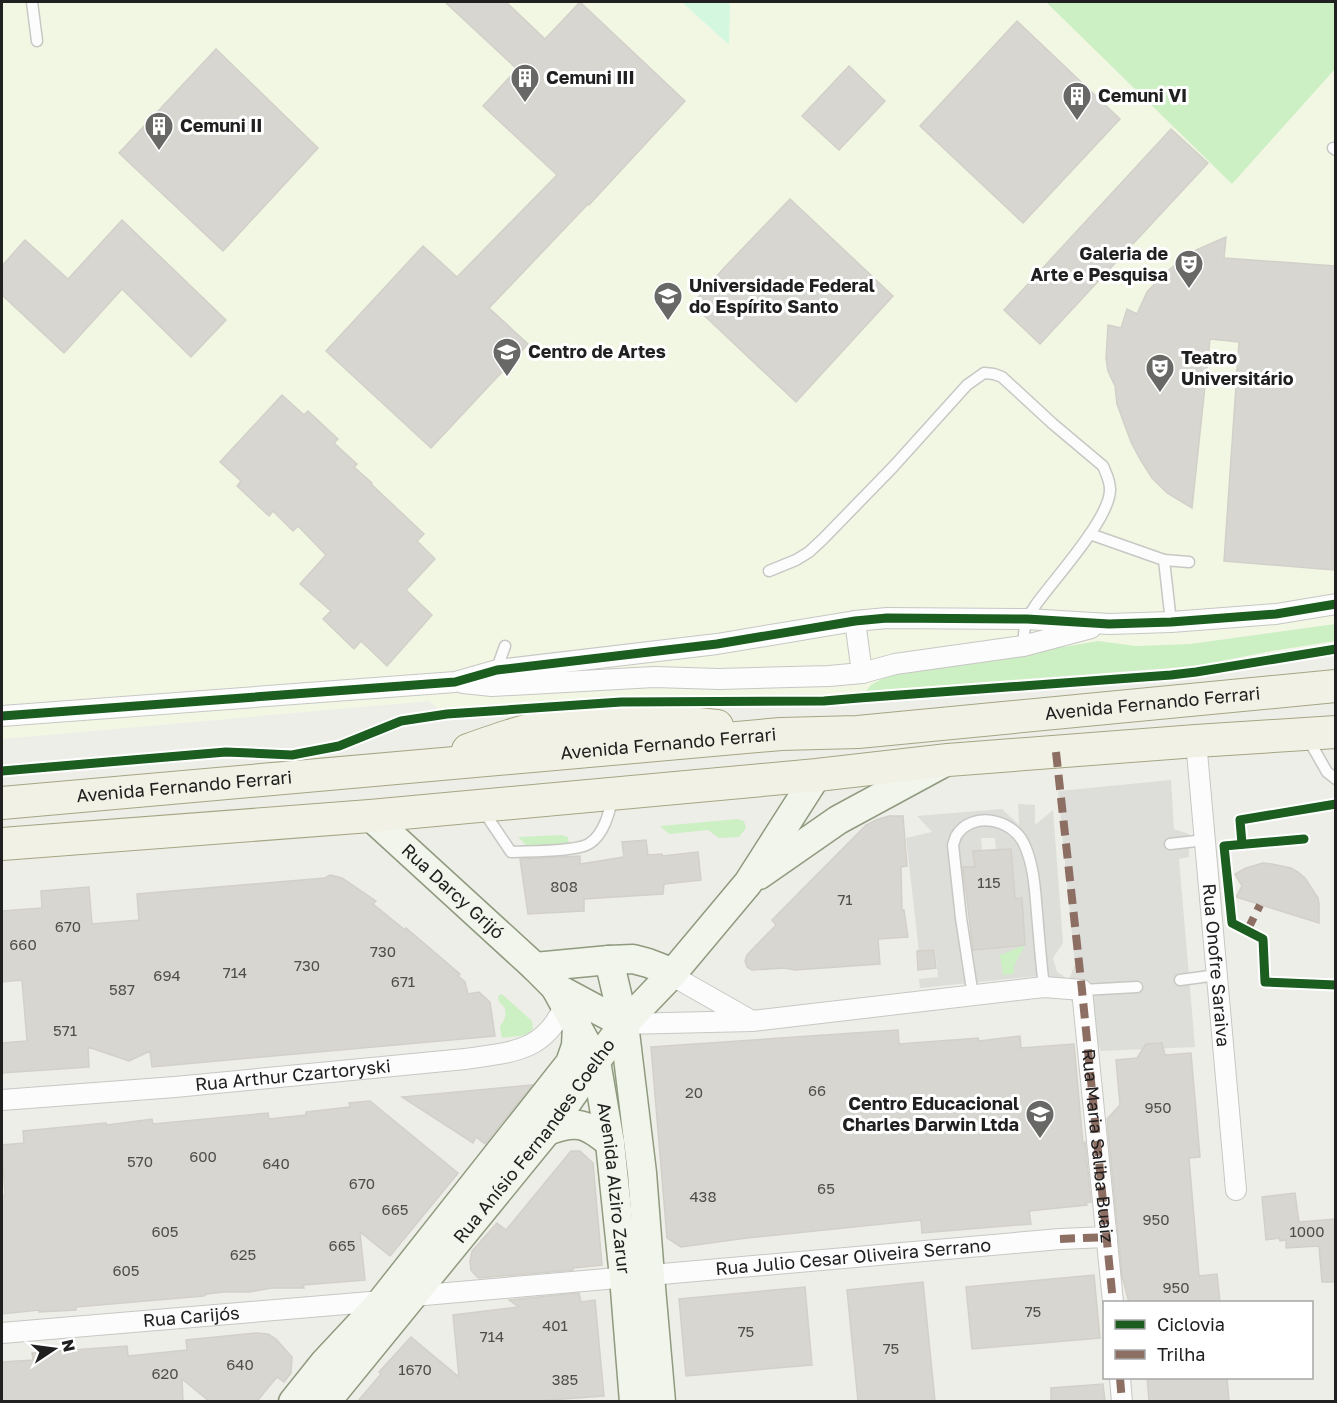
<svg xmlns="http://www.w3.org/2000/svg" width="1337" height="1403" font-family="'Golos Text',sans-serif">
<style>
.residential{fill:#ddddda;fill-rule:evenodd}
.education{fill:#f2f7e4}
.grass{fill:#cdefc4}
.park{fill:#d4f7e0}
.building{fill:#d7d6d0;stroke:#d2d0c9;stroke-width:1.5}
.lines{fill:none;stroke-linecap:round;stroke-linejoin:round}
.lane-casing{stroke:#c7c7c4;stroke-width:13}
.street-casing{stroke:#c7c7c4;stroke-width:22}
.secondary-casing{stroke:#8f9a7f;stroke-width:31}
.primary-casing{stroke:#a5a584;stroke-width:34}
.lane{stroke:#fcfcfc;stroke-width:10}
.street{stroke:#fcfcfc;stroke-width:20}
.secondary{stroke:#f1f5eb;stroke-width:28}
.primary{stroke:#f1f1e5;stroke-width:32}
.quiet{stroke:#8d6e63;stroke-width:8;stroke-dasharray:15 8;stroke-linecap:butt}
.cycleway-casing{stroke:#fff;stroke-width:13}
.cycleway{stroke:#1b5e20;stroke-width:9}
.labels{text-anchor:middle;stroke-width:6;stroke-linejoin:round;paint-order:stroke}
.number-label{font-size:15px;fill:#4f4e4d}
.poi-label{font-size:18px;font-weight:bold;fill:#202020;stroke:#fff;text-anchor:start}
.street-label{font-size:18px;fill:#202020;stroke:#fff}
</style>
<rect width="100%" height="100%" fill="#eeeee8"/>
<path class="residential" d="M1171,780L1174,829L1189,834V857L1179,859L1195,1047L1101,1051L1067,994L1039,976L920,988L919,979L938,977L935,949L919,952L906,838L932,832L917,816L1002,809L1019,825L1018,804L1035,805V825L1053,810L1063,943L1053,958L1057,972L1069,980L1075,964L1058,791ZM981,838H995L996,850L1011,849L1015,899H1022L1025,945L985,948L969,950L963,868L975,867L974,851L982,850Z"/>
<path class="education" d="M2,2H1335V642L1205,664L1100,672L859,695L797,694V705L637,698L441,711L429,701L2,739Z"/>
<g class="grass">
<path d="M1046,2H1335V69L1232,184Z"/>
<path d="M1335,624V641L1272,651L1196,666L866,691L872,684L888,676L1081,644L1098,641L1136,646L1190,644Z"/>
<path d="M738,819L744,821L746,828L739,837L719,838L708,830L669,834L660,826Z"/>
<path d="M562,835L568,837L569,844L528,847L518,837Z"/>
<path d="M1025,945L1014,966V974L1003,975L1000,955Z"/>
<path d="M502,994L532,1021L533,1029L527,1035L502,1038L500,1026C507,1018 508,1008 499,1002L498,997L499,995Z"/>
</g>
<path class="park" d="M682,2H728L730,5L729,45Z"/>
<g class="building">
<path d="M445,2H506L545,39L580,2L685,101L589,205L588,204L489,308L528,344L431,448L326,351L423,246L457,277L557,175L483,106L517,69Z"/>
<path d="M1017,21L1120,119L1023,223L920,126Z"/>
<path d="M216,49L318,148L223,251L119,153Z"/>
<path d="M849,66L885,101L839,150L802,116Z"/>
<path d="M1171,129L1208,163L1040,344L1004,310Z"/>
<path d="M790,199L893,296L796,402L692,304L723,269Z"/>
<path d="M122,220L226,320L191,357L122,289L64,353L2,295V266L25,240L68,279Z"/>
<path d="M1226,237L1224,258L1335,266L1334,570L1224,561L1239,342L1210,339L1192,508L1167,493L1152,478L1140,459L1131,442L1117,404L1115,386L1108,371L1106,359L1108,325L1121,328L1127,309L1137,314L1147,292L1166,272L1194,251Z"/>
<path d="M282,395L304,415L308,411L338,439L334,443L357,464L354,467L372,483L371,484L424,534L417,541L435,559L406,590L432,615L387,666L361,641L354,649L323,619L331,611L300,584L326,555L298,526L293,531L273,511L269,516L237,486L241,481L220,462Z"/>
<path d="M889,816H903L907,866L901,867L902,910H904L908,937L878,939L880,964L795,970L784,968L752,970L747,967L745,961L747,955L776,925L772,920L866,825L876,820Z"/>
<path d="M646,840L648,855L662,854V856L698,852L701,880L664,884L663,894L584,899V911L528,914L520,859L580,856V864L624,857L622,842Z"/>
<path d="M1011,849L1015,899L1022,898L1025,945L973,950L963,867H975L973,851Z"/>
<path d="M1263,863L1272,864L1291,868L1298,872L1305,878L1318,898L1319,904V923L1236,897L1242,886L1235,874L1246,868Z"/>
<path d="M330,875L342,878L376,901L373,904L405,930L406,928L460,974L458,976L465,982L468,994L479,992L490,1002L495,1036L152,1067L150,1051L129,1061L88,1047L89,1067L2,1073V1043L27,1041L22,980L2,982V911L42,908L41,891L89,887L92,924L139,920L137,894L325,878Z"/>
<path d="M934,950L936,968L918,970L917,951Z"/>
<path d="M898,1030L899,1044L978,1038L979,1041L1020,1036L1021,1048L1074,1044L1083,1144L1085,1142L1091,1202L1086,1203L1087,1205L1029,1211L1031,1224L922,1233L921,1220L747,1238L681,1247L667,1238L651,1047Z"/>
<path d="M1162,1043L1165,1055L1191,1053L1200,1157L1189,1158L1199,1276L1217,1274L1220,1302H1129L1122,1276L1107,1119L1120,1105L1116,1060L1137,1058L1146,1044Z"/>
<path d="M532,1085L485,1144L476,1137L473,1143L402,1097Z"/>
<path d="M370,1101L458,1173L390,1256L360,1232L365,1280L303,1285L304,1288H272L249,1292H223L207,1294L204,1296L76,1307V1310L39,1312V1310L2,1314V1196L5,1195L2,1145L24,1143L23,1131L106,1123L107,1125L152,1119L153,1124L268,1113L269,1119L306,1115V1112L350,1107L349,1103Z"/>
<path d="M571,1151H580L593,1163L602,1265L573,1268V1270L479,1278L476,1276L471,1270L470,1261L472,1251L497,1223L506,1230Z"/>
<path d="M1295,1193L1299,1222L1335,1219V1282H1322L1319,1246L1286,1248V1240L1280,1241L1279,1238L1266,1240L1262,1197Z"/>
<path d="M1094,1275L1100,1338L972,1349L966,1287Z"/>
<path d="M923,1282L935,1401H858L847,1290Z"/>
<path d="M805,1287L812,1365L686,1376L679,1299Z"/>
<path d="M579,1293L581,1302L595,1300L604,1396L535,1401H358L381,1374L379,1372L411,1337L459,1377L453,1315L519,1307L509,1300Z"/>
<path d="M257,1333L268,1334L276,1339L292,1357L291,1373L284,1382L277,1377L257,1401H209L182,1379L183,1401H2V1362L33,1360L32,1353L127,1346L128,1356L187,1350L186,1340Z"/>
<path d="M1147,1377H1227L1229,1401H1149Z"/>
<path d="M1103,1384L1105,1401H1051V1388Z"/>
</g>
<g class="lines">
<g class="lane-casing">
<g id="lane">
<path d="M32,2L37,41"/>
<path d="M1333,148L1336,150"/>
<path d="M1090,534L1164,560L1189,562"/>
<path d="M1164,560L1171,622"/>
<path d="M769,571L796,560L809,552L823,539L893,467L967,385L984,373L994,374L1002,377L1053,424L1103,466C1106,473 1110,481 1110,489C1111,518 1053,580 1035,606C1033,610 1029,614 1027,618C1024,626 1024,637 1023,646"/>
<path d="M496,671L505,646"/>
<path d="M1307,737L1327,772L1336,779"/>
<path d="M482,809L511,852C527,851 579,852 590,843C604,834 609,813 613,797"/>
<path d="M1170,844L1205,840"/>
<path d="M1180,980L1217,975"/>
<path d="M1082,990L1137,987"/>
<path d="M973,996L961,918L953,845C954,842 955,839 956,836C972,810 1013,819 1024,844C1034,865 1035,890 1037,913C1039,937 1041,962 1044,987"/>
</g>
</g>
<g class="street-casing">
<g id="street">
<path d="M855,621L862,673"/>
<path d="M463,683L492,686L654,677L719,679L829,676L862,673L895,664L1023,646L1091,628"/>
<path d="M2,716L455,682L497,670L717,644L855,621L887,618L1027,619L1109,624L1171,622L1276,614L1336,604"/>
<path id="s1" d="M1196,741L1236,1190"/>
<path d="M671,975L752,1021"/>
<path d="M624,1024L752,1021L1044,987L1082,990L1113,1302"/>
<path id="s2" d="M2,1100L175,1087L465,1059C510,1052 545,1053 565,1004"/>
<path id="s3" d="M413,1296L1060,1239L1107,1237"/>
<path id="s4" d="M2,1333L382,1301"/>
<path d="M1120,1378L1122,1402"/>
</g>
</g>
<g class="secondary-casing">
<g id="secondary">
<path id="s5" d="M370,816L535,967L555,987L624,1024"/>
<path d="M759,875L838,820L945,762"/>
<path d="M609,960L624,1024L642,1173L650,1276L661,1402"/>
<path d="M535,967L609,960L633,959L648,963L661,968L671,975"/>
<path id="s6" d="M555,987L596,1061L610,1143L624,1277L634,1402"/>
<path d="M547,1131C577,1120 586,1123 610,1143"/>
<path d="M293,1402L325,1362L382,1301L570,1063L576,1046L577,1025"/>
<path id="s7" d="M326,1402L547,1131L596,1061L624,1024L671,975L748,883L817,775"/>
</g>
</g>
<g class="primary-casing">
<g id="primary">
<path d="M468,750C496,740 524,730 552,725C608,714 662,720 717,726"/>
<path id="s8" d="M2,803L781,734L858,732L1336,686"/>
<path d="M2,844L370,816L817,775L948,760L1196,741L1336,732"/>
</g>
</g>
<use href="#lane" class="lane"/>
<use href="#street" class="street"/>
<use href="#secondary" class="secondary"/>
<use href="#primary" class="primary"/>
<g class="quiet">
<path id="s9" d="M1056,752L1082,990L1113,1302"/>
<path d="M1247,931L1260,905"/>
<path d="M1060,1239L1107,1237"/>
<path d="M1120,1378L1122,1402"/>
</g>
<g class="cycleway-casing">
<g id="cycleway">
<path d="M2,716L455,682L497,670L717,644L855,621L887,618L1027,619L1109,624L1171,622L1276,614L1336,604"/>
<path d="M2,771L226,752L292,755L339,746L401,721L447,714L621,702L824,701L859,698L1171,675L1196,672L1336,649"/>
<path d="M1304,839L1224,846L1232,923L1263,939L1265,982L1336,985"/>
<path d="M1242,844L1240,820L1336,804"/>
</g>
</g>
<use href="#cycleway" class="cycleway"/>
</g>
<defs>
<g id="building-pin" transform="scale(1.5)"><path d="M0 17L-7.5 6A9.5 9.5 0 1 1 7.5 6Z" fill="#686866" stroke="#fff"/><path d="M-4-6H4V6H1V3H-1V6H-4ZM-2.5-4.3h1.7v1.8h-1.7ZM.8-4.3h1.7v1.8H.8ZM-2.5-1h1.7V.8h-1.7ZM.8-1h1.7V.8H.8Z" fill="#fff"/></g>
<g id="theatre-pin" transform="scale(1.5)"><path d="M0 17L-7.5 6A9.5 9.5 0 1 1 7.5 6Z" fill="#686866" stroke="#fff"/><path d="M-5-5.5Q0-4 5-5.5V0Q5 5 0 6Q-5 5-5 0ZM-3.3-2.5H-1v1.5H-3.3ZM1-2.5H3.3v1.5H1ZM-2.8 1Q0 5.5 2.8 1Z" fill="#fff"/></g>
<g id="university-pin" transform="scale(1.5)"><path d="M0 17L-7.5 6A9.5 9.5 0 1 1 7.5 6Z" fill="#686866" stroke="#fff"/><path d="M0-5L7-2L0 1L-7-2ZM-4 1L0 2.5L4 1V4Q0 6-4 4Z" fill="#fff"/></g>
</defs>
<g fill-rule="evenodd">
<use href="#building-pin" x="525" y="78"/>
<use href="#building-pin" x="1077" y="96"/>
<use href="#building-pin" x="159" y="126"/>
<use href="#theatre-pin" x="1189" y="264"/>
<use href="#university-pin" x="668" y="296"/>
<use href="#university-pin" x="507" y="352"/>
<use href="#theatre-pin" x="1160" y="368"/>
<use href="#university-pin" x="1040" y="1114"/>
</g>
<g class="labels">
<g class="number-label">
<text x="989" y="888">115</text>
<text x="564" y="892">808</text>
<text x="845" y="905">71</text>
<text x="68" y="932">670</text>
<text x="23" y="950">660</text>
<text x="383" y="957">730</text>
<text x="307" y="971">730</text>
<text x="235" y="978">714</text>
<text x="167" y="981">694</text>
<text x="403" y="987">671</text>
<text x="122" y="995">587</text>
<text x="65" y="1036">571</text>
<text x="817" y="1096">66</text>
<text x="694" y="1098">20</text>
<text x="1158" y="1113">950</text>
<text x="203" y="1162">600</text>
<text x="140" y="1167">570</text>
<text x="276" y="1169">640</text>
<text x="362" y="1189">670</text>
<text x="826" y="1194">65</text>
<text x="703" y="1202">438</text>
<text x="395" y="1215">665</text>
<text x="1156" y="1225">950</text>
<text x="165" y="1237">605</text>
<text x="1307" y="1237">1000</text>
<text x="342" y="1251">665</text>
<text x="243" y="1260">625</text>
<text x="126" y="1276">605</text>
<text x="1176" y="1293">950</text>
<text x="1033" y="1317">75</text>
<text x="555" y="1331">401</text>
<text x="746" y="1337">75</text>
<text x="492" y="1342">714</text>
<text x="891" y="1354">75</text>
<text x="240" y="1370">640</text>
<text x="415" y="1375">1670</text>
<text x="165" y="1379">620</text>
<text x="565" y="1385">385</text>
</g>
<g class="poi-label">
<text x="546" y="84">Cemuni III</text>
<text x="1098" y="102">Cemuni VI</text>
<text x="180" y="132">Cemuni II</text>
<text x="1168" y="260" text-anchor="end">Galeria de<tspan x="1168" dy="21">Arte e Pesquisa</tspan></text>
<text x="689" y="292">Universidade Federal<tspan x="689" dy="21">do Espírito Santo</tspan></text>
<text x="528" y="358">Centro de Artes</text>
<text x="1181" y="364">Teatro<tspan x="1181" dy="21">Universitário</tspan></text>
<text x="1019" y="1110" text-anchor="end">Centro Educacional<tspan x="1019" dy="21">Charles Darwin Ltda</tspan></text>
</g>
<g class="street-label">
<text dy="6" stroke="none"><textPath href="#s8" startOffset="1155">Avenida Fernando Ferrari</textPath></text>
<text dy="6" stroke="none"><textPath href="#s8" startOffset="669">Avenida Fernando Ferrari</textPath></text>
<text dy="6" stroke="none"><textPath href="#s8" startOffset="183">Avenida Fernando Ferrari</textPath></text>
<text dy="6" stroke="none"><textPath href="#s5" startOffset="112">Rua Darcy Grijó</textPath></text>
<text dy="6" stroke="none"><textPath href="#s1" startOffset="225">Rua Onofre Saraiva</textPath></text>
<text dy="6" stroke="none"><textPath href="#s2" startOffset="292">Rua Arthur Czartoryski</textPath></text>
<text dy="6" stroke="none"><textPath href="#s7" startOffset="334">Rua Anísio Fernandes Coelho</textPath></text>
<text dy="6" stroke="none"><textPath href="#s9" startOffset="396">Rua Maria Saliba Buaiz</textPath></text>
<text dy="6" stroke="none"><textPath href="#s6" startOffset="213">Avenida Alziro Zarur</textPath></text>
<text dy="6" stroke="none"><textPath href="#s3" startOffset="442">Rua Julio Cesar Oliveira Serrano</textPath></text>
<text dy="6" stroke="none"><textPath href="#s4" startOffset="190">Rua Carijós</textPath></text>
</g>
</g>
<rect width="1337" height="1403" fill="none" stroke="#202020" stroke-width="6"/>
<rect x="1103" y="1301" width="210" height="78" fill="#ffffff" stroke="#a6a6a6" stroke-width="1.5"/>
<rect x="1115" y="1320" width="30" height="9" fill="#1b5e20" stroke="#a6a6a6" stroke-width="1.5"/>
<text x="1157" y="1331" font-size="18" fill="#202020">Ciclovia</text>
<rect x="1115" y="1350" width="30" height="9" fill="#8d6e63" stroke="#a6a6a6" stroke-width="1.5"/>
<text x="1157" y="1361" font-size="18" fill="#202020">Trilha</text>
<g transform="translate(54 1349) rotate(77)" stroke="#ffffff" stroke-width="4.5" paint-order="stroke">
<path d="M0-4.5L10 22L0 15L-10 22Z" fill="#202020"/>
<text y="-9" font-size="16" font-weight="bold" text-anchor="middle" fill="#202020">N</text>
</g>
</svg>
